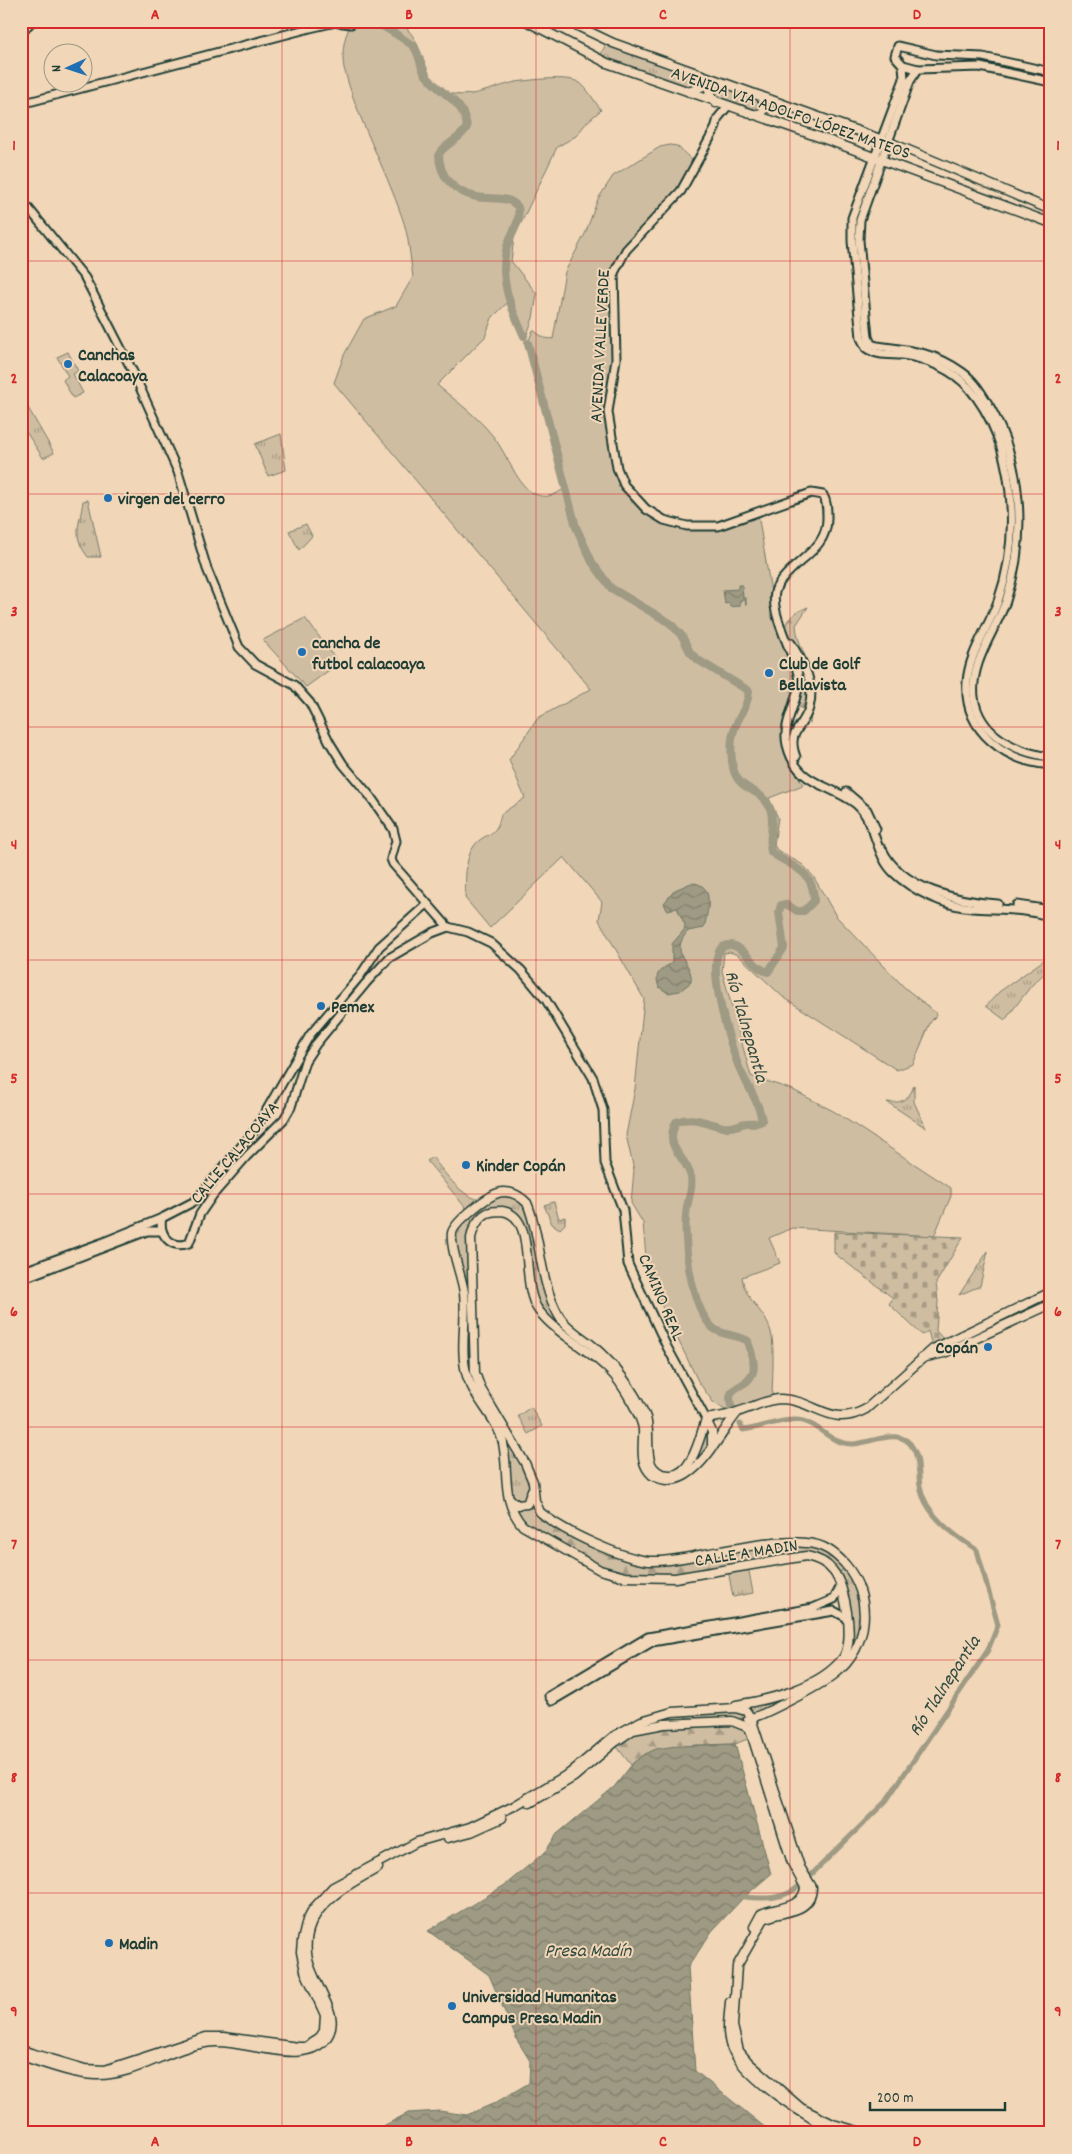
<svg xmlns="http://www.w3.org/2000/svg" width="1072" height="2154" font-family="Dekko,sans-serif">
<style>
.grass{fill:#cfbda2;stroke:#777d6b}
.forest{fill:url(#forest-firs);stroke:#777d6b}
.cemetery{fill:url(#cemetery-stones);stroke:#777d6b}
.park{fill:url(#park-tufts);stroke:#777d6b}
.water{fill:url(#water-waves);stroke:#6b7563}
.lines{fill:none;stroke-linecap:round;stroke-linejoin:round}
.canal{stroke:#9e9a83;stroke-width:5}
.river{stroke:#9e9a83;stroke-width:8}
.tertiary-casing{stroke:#1f3d34;stroke-width:11}
.secondary-casing{stroke:#1f3d34;stroke-width:11}
.tertiary{stroke:#f1d6b8;stroke-width:7}
.secondary{stroke:#f1d6b8;stroke-width:8}
.grid{fill:none;stroke:#d62828;stroke-width:1;stroke-opacity:0.55}
.poi-dot{fill:#1f6fb2;stroke:#f1d6b8;stroke-width:2}
.labels{text-anchor:middle;stroke-width:4;stroke-linejoin:round;paint-order:stroke}
.street-label{font-size:18px;fill:#1f3d34;stroke:#f1d6b8}
.poi-label{font-size:18px;font-weight:bold;fill:#1f3d34;stroke:#f1d6b8;text-anchor:start}
.water-label{font-size:19px;font-style:italic;fill:#324b40;stroke:#f1d6b8}
.neatline{fill:none;stroke:#d62828;stroke-width:2}
.grid-label{font-size:16px;text-anchor:middle;font-weight:bold;fill:#d62828}
</style>
<defs>
<pattern id="forest-firs" width="22" height="20" patternUnits="userSpaceOnUse" patternTransform="scale(1.25)"><rect width="22" height="20" fill="#cfbda2"/><path d="M5 1l3.5 6h-7zM16 11l3.5 6h-7z" fill="#a79b85"/></pattern>
<pattern id="cemetery-stones" width="16" height="16" patternUnits="userSpaceOnUse" patternTransform="scale(1.25)"><rect width="16" height="16" fill="#cfbda2"/><path d="M2 7V4a2 2 0 0 1 4 0v3zM10 15v-3a2 2 0 0 1 4 0v3z" fill="#a79b85"/></pattern>
<pattern id="park-tufts" width="24" height="20" patternUnits="userSpaceOnUse" patternTransform="scale(1.25)"><rect width="24" height="20" fill="#cfbda2"/><path d="M3 7l-1-3M5 7V3M7 7l1-3M15 17l-1-3M17 17v-4M19 17l1-3" fill="none" stroke="#a79b85"/></pattern>
<pattern id="water-waves" width="16" height="10" patternUnits="userSpaceOnUse" patternTransform="scale(1.25)"><rect width="16" height="10" fill="#9e9a83"/><path d="M0 5q4-4 8 0t8 0" fill="none" stroke="#807f6c"/></pattern>
</defs>
<rect width="100%" height="100%" fill="#f1d6b8"/>
<filter id="ink" filterUnits="userSpaceOnUse"><feTurbulence type="fractalNoise" baseFrequency=".02" numOctaves="2"/><feDisplacementMap in="SourceGraphic" scale="10" xChannelSelector="R" yChannelSelector="G"/><feConvolveMatrix kernelMatrix="1 2 1 2 8 2 1 2 1" color-interpolation-filters="sRGB"/></filter>
<g filter="url(#ink)">
<g class="grass">
<path d="M355,21C367,21 387,17 397,22C428,36 420,89 453,94C474,98 496,86 516,82C530,80 569,75 580,83C588,89 594,101 601,110L587,122L576,136L557,147L514,238L511,261L537,294L533,318L525,340L514,319L509,301L492,318L485,337L437,385C456,401 477,416 492,435C505,450 516,482 531,492C544,500 555,496 566,487L528,343L533,330L544,338L553,339L565,272L585,234L598,199L613,176L660,147L670,145L677,146L696,164L681,191L617,264L616,328L609,403L613,467L618,480L635,503L652,518L661,523L686,528H708L758,514L772,598L795,678L782,728L783,748L803,785L769,798L778,818L774,845L777,850L803,865L813,876L836,916L904,987L937,1014L930,1023L913,1064L897,1070L783,997L738,955L730,952L724,953L722,971L751,1076L793,1090L835,1112L951,1188V1196L934,1236L792,1228L769,1238L780,1263L742,1277C744,1300 766,1311 771,1332C775,1348 772,1382 772,1400L731,1414L713,1402L698,1381L658,1298L647,1268L643,1223L631,1203L634,1170L626,1135L635,1089L644,999L599,920L602,902L564,857L490,928L465,898C466,883 464,859 474,846C485,831 496,840 501,814L525,798L509,760L538,718L591,689L334,383L344,355L364,319L396,306L413,277C410,257 409,236 402,217C385,167 357,119 344,68C341,55 344,29 355,21Z"/>
<path d="M68,352L78,371L73,374L83,393L73,398L63,380L68,376L57,357Z"/>
<path d="M305,618L339,663L306,687L263,640Z"/>
</g>
<g class="forest">
<path d="M808,607L796,625C797,643 807,656 811,673C816,690 812,706 810,723L802,718L805,709L800,708L795,702L799,686L784,631C786,617 796,612 808,607Z"/>
<path d="M530,1500L540,1512L603,1548L649,1561L733,1548L815,1544L850,1571L837,1576L814,1558L692,1576L612,1574L528,1531L512,1503Z"/>
<path d="M741,1723L750,1738L735,1744L696,1745L634,1762L631,1765L614,1743L641,1728Z"/>
</g>
<path class="cemetery" d="M834,1232L963,1237L936,1283L938,1301L936,1331L946,1342L933,1349L928,1331L922,1335L889,1304L893,1298L834,1253Z"/>
<g class="park">
<path d="M607,41L775,102L766,120L599,59Z"/>
<path d="M23,399L54,453L43,458L21,424Z"/>
<path d="M281,434L286,470L268,476L255,444Z"/>
<path d="M88,500L101,557H88C71,535 80,525 83,501Z"/>
<path d="M306,524L312,536L299,550L289,531Z"/>
<path d="M1051,955V967L1031,986L1005,1020L986,1006L999,992Z"/>
<path d="M914,1085V1102L926,1128L887,1102C901,1104 910,1099 914,1085Z"/>
<path d="M432,1157C447,1175 460,1197 484,1201C499,1190 513,1189 527,1203L542,1269L558,1314L624,1378L648,1420L651,1464L658,1472L670,1475C693,1471 699,1438 706,1419L712,1432V1446C699,1464 682,1491 656,1478C634,1468 646,1440 641,1422C638,1409 629,1396 622,1385C601,1350 553,1338 533,1303C517,1273 545,1204 488,1212L477,1222L471,1238L475,1373L481,1389L525,1463L533,1482L532,1494L527,1504C517,1507 513,1504 508,1496L502,1442L467,1376L465,1357L464,1296L452,1233L457,1224L470,1213L427,1161Z"/>
<path d="M554,1202L559,1219L565,1217V1224L560,1229L552,1224L544,1205Z"/>
<path d="M988,1251L980,1286L959,1295Z"/>
<path d="M1051,1292V1304L944,1353L933,1349Z"/>
<path d="M531,1407L542,1426L528,1434L518,1416Z"/>
<path d="M748,1566L753,1593L733,1597L728,1570Z"/>
<path d="M845,1569L857,1580L863,1626L844,1666L751,1718L686,1722V1711L713,1709L776,1697L835,1666L849,1638L837,1576L839,1572Z"/>
</g>
<g class="water">
<path d="M738,585H742L743,598H746V605L745,600H740V606L730,607L729,603L725,604L723,590L738,589Z"/>
<path d="M691,883C717,883 707,914 704,928L688,931C667,955 694,961 691,982L680,991L668,993L659,987C653,972 662,969 672,963V944L684,930L685,925L677,908L667,910L664,903L675,890Z"/>
<path d="M735,1744L771,1874L744,1897L712,1931L688,1967L695,2071L772,2133H370L408,2113L439,2111L467,2115L495,2103L529,2083L530,2061L517,2040L489,1975L428,1931L505,1885L545,1852L557,1834L614,1787L634,1762L645,1754L656,1749L676,1746Z"/>
</g>
<g class="lines">
<g class="canal">
<path d="M740,1424L743,1430C760,1428 777,1420 795,1420C819,1420 826,1444 853,1444C872,1443 901,1426 913,1448C920,1459 918,1474 920,1486C925,1515 954,1535 977,1550L998,1625L988,1650L886,1801L810,1876"/>
<path d="M744,1897C763,1899 785,1900 800,1885"/>
</g>
<g class="river">
<path d="M374,21C387,29 401,36 413,46C421,55 419,65 425,74C440,95 464,99 467,127C460,140 447,142 439,154C439,177 455,193 477,197C492,200 508,195 518,207C521,224 511,232 507,247C498,278 511,308 524,336"/>
<path d="M528,343L576,527L592,562L611,588L670,623L682,636L690,652L698,660L749,691C748,707 739,715 734,730C731,739 731,751 732,761C735,793 758,785 769,806C776,820 768,837 771,852C792,868 814,869 814,901L804,911H797L786,904L781,905L779,912L784,948L768,972C753,969 746,947 731,945C696,942 732,1048 738,1065C746,1084 759,1101 762,1121C757,1124 752,1122 746,1123C738,1124 733,1129 723,1127C706,1123 693,1115 676,1122C663,1150 685,1153 691,1177C693,1188 689,1196 687,1207C682,1236 690,1307 713,1328C722,1336 736,1334 748,1341C750,1350 756,1362 753,1372C747,1391 723,1382 732,1409"/>
</g>
<g class="tertiary-casing">
<g id="tertiary">
<path d="M21,24L24,21"/>
<path d="M21,33L32,21"/>
<path d="M903,65L918,69L980,67L1051,82"/>
<path d="M918,69L910,81L860,220L859,240L868,337L871,344L877,346C909,350 934,352 962,372C975,381 982,394 990,407C1023,465 1027,538 1006,601C995,632 970,662 974,697C979,735 1017,753 1051,757"/>
<path d="M1051,72L983,57L936,55L898,46L895,56L903,65L904,79L852,218V241L861,338L866,348C877,356 889,354 902,355C926,358 953,370 969,388C1016,443 1021,536 998,601C988,629 969,653 967,682C963,731 1006,762 1051,765"/>
<path d="M21,104L310,28L336,22L351,24L355,21"/>
<path d="M727,107L718,118L715,129L681,191L626,250L614,273L616,359L608,412L617,468L624,485L646,509L664,520L687,526H718L811,493L823,495C827,502 827,509 827,517C828,551 794,559 778,585C764,605 794,652 798,675C802,699 781,720 787,745C797,786 829,783 856,804C877,822 874,854 894,873C913,891 945,906 972,908C999,910 1025,908 1051,917"/>
<path d="M21,199L85,278L133,372L178,472L207,569L239,647L255,664L294,685L310,703L330,743L343,764L370,796L393,829L396,841L391,859L393,864L448,927"/>
<path d="M791,643C803,663 816,683 809,708C803,729 786,731 796,757"/>
<path d="M846,792L867,810L876,829"/>
<path d="M882,849C900,889 960,902 998,904"/>
<path d="M1017,905L1051,910"/>
<path d="M162,1218C158,1235 172,1250 189,1243L200,1214L213,1195L247,1156L284,1119L291,1107L305,1061L316,1044L366,983L389,958L432,933L448,927L468,932L491,943L521,970L546,1000L593,1078L603,1110L605,1163L623,1210L628,1264L667,1347L706,1419"/>
<path d="M21,1272L101,1243L162,1218L195,1201L255,1130L310,1035L360,976L379,947L427,904"/>
<path d="M21,1279L147,1231H162"/>
<path d="M840,1588L834,1599L813,1608L648,1637L549,1696L552,1701L652,1642L834,1611L847,1618"/>
</g>
</g>
<g class="secondary-casing">
<g id="secondary">
<path d="M526,21L607,63L836,143L1051,223"/>
<path d="M567,21L613,43L894,144L1051,210"/>
<path d="M711,83L709,90L716,103"/>
<path d="M689,92L708,84L719,83"/>
<path d="M753,115L762,113C766,107 765,102 760,96"/>
<path d="M922,1358L944,1353L1051,1304"/>
<path d="M738,1412C717,1436 691,1498 652,1475C638,1462 644,1446 643,1429C642,1420 637,1412 633,1404C626,1392 620,1380 609,1370C588,1348 558,1335 539,1311C518,1284 539,1216 502,1211C495,1211 489,1211 484,1215C476,1221 473,1228 471,1238L475,1373L481,1389L525,1463L533,1482L535,1501L540,1512C562,1531 620,1558 649,1561C668,1562 687,1557 705,1554C737,1548 773,1540 806,1543C823,1544 834,1552 845,1564C873,1596 870,1647 835,1674C821,1685 763,1716 748,1719"/>
<path d="M706,1419C700,1436 692,1477 669,1475C637,1473 654,1433 645,1415C632,1387 616,1366 593,1346C582,1337 566,1328 559,1316C538,1279 542,1238 527,1203C516,1192 503,1188 490,1197C481,1202 454,1223 452,1233C450,1249 462,1276 464,1293C467,1320 459,1350 467,1376C475,1400 498,1419 503,1443C509,1473 501,1502 523,1526L600,1570L625,1577L675,1578L806,1556C817,1558 826,1562 833,1571C846,1586 855,1642 843,1658C821,1687 770,1700 736,1705"/>
<path d="M706,1419C717,1417 727,1416 737,1412C751,1408 766,1399 781,1399C816,1400 830,1429 866,1409L933,1349L1051,1292"/>
<path d="M706,1419L712,1432V1446"/>
<path d="M509,1498L517,1505L527,1504L532,1490"/>
<path d="M530,1803L574,1777L614,1743L633,1730L664,1724L732,1721L747,1727L751,1733L792,1863L805,1887C804,1909 776,1907 761,1914L754,1927"/>
<path d="M448,1838L471,1832L502,1818"/>
<path d="M730,2002C729,2016 726,2031 730,2044C740,2076 811,2122 842,2133"/>
<path d="M21,2050L85,2069L105,2070L206,2037H224L298,2047H306L320,2037L324,2031L325,2015L305,1971L301,1952L302,1941L307,1920L313,1909L333,1887L417,1842L470,1827L514,1806L570,1773L614,1736L641,1721L672,1712L735,1708L746,1711L751,1718L800,1867L812,1887C812,1915 781,1910 764,1919L737,1966L733,2026L739,2051L749,2063L801,2108L833,2124L865,2133"/>
<path d="M21,2056C44,2063 71,2074 95,2075C136,2077 173,2044 215,2042C246,2040 310,2070 329,2034C335,2022 330,2010 324,1998C319,1986 311,1973 308,1960C298,1910 342,1888 378,1868"/>
</g>
</g>
<use href="#tertiary" class="tertiary"/>
<use href="#secondary" class="secondary"/>
</g>
</g>
<path class="grid" d="M282,21V2133M536,21V2133M790,21V2133M21,261H1051M21,494H1051M21,727H1051M21,960H1051M21,1194H1051M21,1427H1051M21,1660H1051M21,1893H1051"/>
<g class="poi-dot">
<circle cx="68" cy="364" r="5"/>
<circle cx="108" cy="498" r="5"/>
<circle cx="302" cy="652" r="5"/>
<circle cx="769" cy="673" r="5"/>
<circle cx="321" cy="1006" r="5"/>
<circle cx="466" cy="1165" r="5"/>
<circle cx="988" cy="1347" r="5"/>
<circle cx="109" cy="1943" r="5"/>
<circle cx="452" cy="2006" r="5"/>
</g>
<g class="labels">
<g class="street-label">
<text transform="translate(791 112) rotate(19)" y="6">AVENIDA VIA ADOLFO LÓPEZ MATEOS</text>
<text transform="translate(599 346) rotate(-87)" y="6">AVENIDA VALLE VERDE</text>
<text transform="translate(234 1152) rotate(-50)" y="6">CALLE CALACOAYA</text>
<text transform="translate(662 1297) rotate(67)" y="6">CAMINO REAL</text>
<text transform="translate(746 1552) rotate(-9)" y="6">CALLE A MADIN</text>
</g>
<g class="poi-label">
<text x="78" y="360">Canchas<tspan x="78" dy="21">Calacoaya</tspan></text>
<text x="118" y="504">virgen del cerro</text>
<text x="312" y="648">cancha de<tspan x="312" dy="21">futbol calacoaya</tspan></text>
<text x="779" y="669">Club de Golf<tspan x="779" dy="21">Bellavista</tspan></text>
<text x="331" y="1012">Pemex</text>
<text x="476" y="1171">Kinder Copán</text>
<text x="978" y="1353" text-anchor="end">Copán</text>
<text x="119" y="1949">Madin</text>
<text x="462" y="2002">Universidad Humanitas<tspan x="462" dy="21">Campus Presa Madin</tspan></text>
</g>
<g class="water-label">
<text transform="translate(748 1026) rotate(74)" y="7">Río Tlalnepantla</text>
<text transform="translate(943 1685) rotate(-57)" y="7">Río Tlalnepantla</text>
<text x="588" y="1956">Presa Madín</text>
</g>
</g>
<rect width="1072" height="2154" fill="none" stroke="#f1d6b8" stroke-width="55"/>
<g transform="translate(68 68) rotate(267)"><circle r="24" fill="#f1d6b8" stroke="#9d9983"/>
<path d="M0-4L9 19L0 12L-9 19Z" fill="#1f6fb2"/>
<text y="-8" font-size="14" font-weight="bold" text-anchor="middle" fill="#1f3d34">N</text>
</g>
<path d="M870 2102v8h135v-8" fill="none" stroke="#1f3d34" stroke-width="2.5"/>
<text x="877" y="2102" font-size="15" fill="#1f3d34" stroke="#f1d6b8" stroke-width="4" paint-order="stroke">200 m</text>
<rect x="28" y="28" width="1016" height="2098" class="neatline"/>
<g class="grid-label">
<text x="155" y="19">A</text>
<text x="409" y="19">B</text>
<text x="663" y="19">C</text>
<text x="917" y="19">D</text>
<text x="14" y="150">1</text>
<text x="1058" y="150">1</text>
<text x="14" y="383">2</text>
<text x="1058" y="383">2</text>
<text x="14" y="616">3</text>
<text x="1058" y="616">3</text>
<text x="14" y="849">4</text>
<text x="1058" y="849">4</text>
<text x="14" y="1083">5</text>
<text x="1058" y="1083">5</text>
<text x="14" y="1316">6</text>
<text x="1058" y="1316">6</text>
<text x="14" y="1549">7</text>
<text x="1058" y="1549">7</text>
<text x="14" y="1782">8</text>
<text x="1058" y="1782">8</text>
<text x="14" y="2016">9</text>
<text x="1058" y="2016">9</text>
<text x="155" y="2146">A</text>
<text x="409" y="2146">B</text>
<text x="663" y="2146">C</text>
<text x="917" y="2146">D</text>
</g>
</svg>
